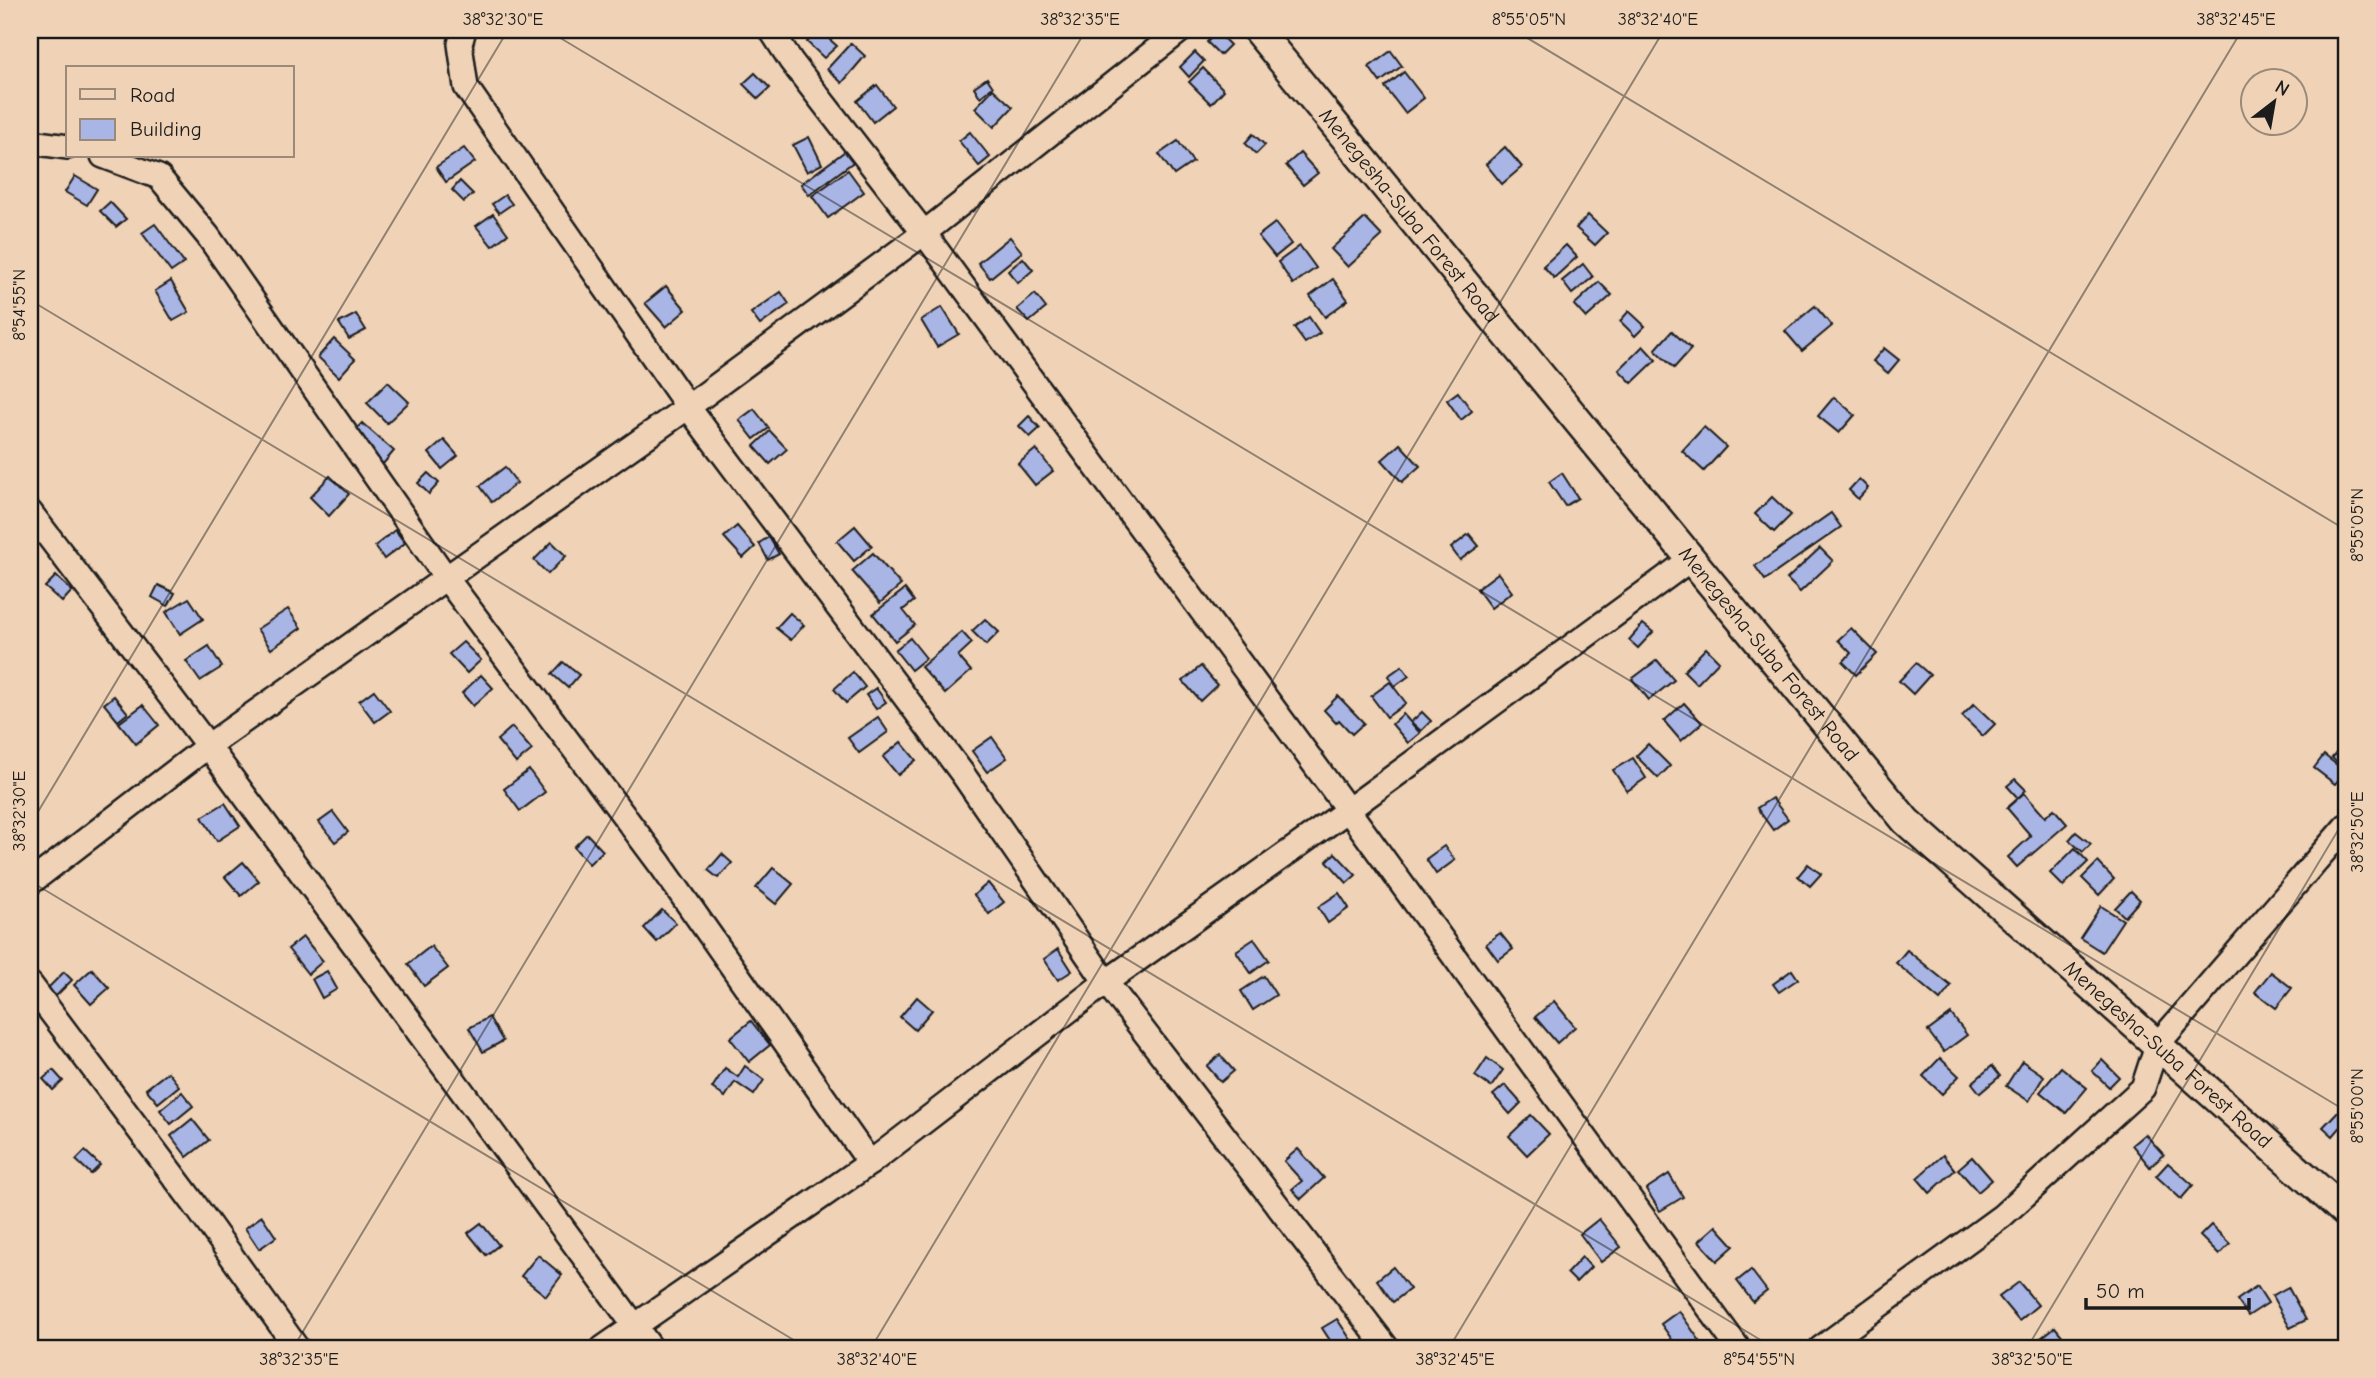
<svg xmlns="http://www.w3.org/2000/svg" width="2376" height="1378" font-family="'Comic Neue',sans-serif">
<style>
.building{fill:#a9b5e5;stroke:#1c1c1c;stroke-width:2}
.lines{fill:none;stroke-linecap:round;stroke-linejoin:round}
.minor-casing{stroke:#1c1c1c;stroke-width:28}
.tertiary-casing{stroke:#1c1c1c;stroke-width:33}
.minor{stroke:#f0d3b7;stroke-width:23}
.tertiary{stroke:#f0d3b7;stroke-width:28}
.ticks{fill:none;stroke:#1c1c1c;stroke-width:2;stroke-opacity:0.45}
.labels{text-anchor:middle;stroke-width:6;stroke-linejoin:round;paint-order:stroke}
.street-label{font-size:21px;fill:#1c1c1c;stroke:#f0d3b7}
.neatline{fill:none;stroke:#1c1c1c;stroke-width:2.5}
.ticks-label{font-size:18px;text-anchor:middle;fill:#1c1c1c}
</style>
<rect width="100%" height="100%" fill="#f0d3b7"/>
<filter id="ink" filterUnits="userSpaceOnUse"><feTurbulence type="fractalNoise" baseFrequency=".0143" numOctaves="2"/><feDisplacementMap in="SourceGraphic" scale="14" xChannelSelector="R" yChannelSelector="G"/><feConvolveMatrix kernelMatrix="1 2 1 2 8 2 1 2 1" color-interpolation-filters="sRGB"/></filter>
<g filter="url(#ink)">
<g class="building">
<path d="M819,30L837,46L824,58L807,42Z"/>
<path d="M1217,32L1230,45L1220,55L1207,42Z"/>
<path d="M851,43L865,56L842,83L827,69Z"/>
<path d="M1391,51L1402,66L1380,82L1369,67Z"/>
<path d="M1195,52L1204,61L1189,77L1180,67Z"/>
<path d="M1203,68L1224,90L1211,104L1189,82Z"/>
<path d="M1404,72L1424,98L1405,113L1385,87Z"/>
<path d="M755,73L770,88L758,99L743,84Z"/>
<path d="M987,78L993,87L980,97L974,87Z"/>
<path d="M877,85L893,106L873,122L857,101Z"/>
<path d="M993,89L1013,107L994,127L975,108Z"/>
<path d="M970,132L990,157L979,166L959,141Z"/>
<path d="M1253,134L1265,145L1256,154L1245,143Z"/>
<path d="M809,137L822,164L807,172L793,145Z"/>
<path d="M1178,141L1193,162L1174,175L1159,154Z"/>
<path d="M1505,147L1522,167L1502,184L1486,164Z"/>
<path d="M464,148L475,162L446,182L436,167Z"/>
<path d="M848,149L856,160L809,195L801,184Z"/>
<path d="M1300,153L1318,173L1303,185L1286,165Z"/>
<path d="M848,170L864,192L828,218L812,196Z"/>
<path d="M75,176L97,189L87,205L65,192Z"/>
<path d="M460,181L473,194L464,202L452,190Z"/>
<path d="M505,195L512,204L499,213L492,204Z"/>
<path d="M110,202L126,219L116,227L100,211Z"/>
<path d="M493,214L508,234L492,246L476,226Z"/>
<path d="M1588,215L1607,233L1595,245L1576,228Z"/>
<path d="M1365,218L1382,236L1348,267L1331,249Z"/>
<path d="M1275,223L1291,244L1275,257L1258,236Z"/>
<path d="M155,224L184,263L171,272L142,233Z"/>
<path d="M1010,237L1022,252L990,278L978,263Z"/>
<path d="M1566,245L1577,257L1554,278L1543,266Z"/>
<path d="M1300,246L1316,268L1293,284L1278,262Z"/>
<path d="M1023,258L1033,270L1018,283L1008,271Z"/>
<path d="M1583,264L1593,277L1572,294L1562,281Z"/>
<path d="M1333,279L1348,300L1325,317L1310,296Z"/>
<path d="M171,281L189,312L173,321L155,291Z"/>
<path d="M1599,282L1612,295L1586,318L1574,305Z"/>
<path d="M666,286L686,310L666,327L645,303Z"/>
<path d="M781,292L789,304L760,325L751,313Z"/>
<path d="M1035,294L1046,308L1029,322L1017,309Z"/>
<path d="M1815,306L1832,326L1802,351L1785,331Z"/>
<path d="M942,307L959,334L937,347L921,320Z"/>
<path d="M1629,311L1645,326L1635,336L1620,321Z"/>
<path d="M356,314L366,330L349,339L339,323Z"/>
<path d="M1309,317L1320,333L1305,343L1294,328Z"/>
<path d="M1672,331L1691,349L1674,368L1655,350Z"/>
<path d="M334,339L355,359L339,377L318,357Z"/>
<path d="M1643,346L1656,360L1632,383L1619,370Z"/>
<path d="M1884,348L1899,360L1888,373L1873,361Z"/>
<path d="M388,382L409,402L387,423L367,403Z"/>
<path d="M1458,392L1472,411L1461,420L1447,400Z"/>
<path d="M1834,397L1855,415L1839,433L1818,416Z"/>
<path d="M754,409L769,428L754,439L739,420Z"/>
<path d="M1029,416L1040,428L1030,437L1019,426Z"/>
<path d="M362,423L394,451L383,464L351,435Z"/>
<path d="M1704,427L1726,447L1704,471L1682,451Z"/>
<path d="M770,431L787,449L770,464L754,446Z"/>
<path d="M444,440L458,456L442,469L429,453Z"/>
<path d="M1400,444L1420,466L1402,482L1382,460Z"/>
<path d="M1036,449L1053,471L1035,485L1018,464Z"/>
<path d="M505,467L517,483L492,502L480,486Z"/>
<path d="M428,473L439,483L429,494L418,483Z"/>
<path d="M1562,473L1578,498L1565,506L1549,482Z"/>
<path d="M330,476L349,494L329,516L310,497Z"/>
<path d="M1859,479L1868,488L1858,499L1849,490Z"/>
<path d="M1772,497L1791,515L1774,532L1755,514Z"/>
<path d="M1831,513L1841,527L1765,580L1755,566Z"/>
<path d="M737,526L755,547L743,558L724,537Z"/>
<path d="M855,526L872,546L854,561L837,541Z"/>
<path d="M395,530L405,543L384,559L375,546Z"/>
<path d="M1469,534L1479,546L1460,560L1451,548Z"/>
<path d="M769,537L779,554L768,560L759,543Z"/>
<path d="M552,542L566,556L548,574L534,560Z"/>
<path d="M1820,548L1833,561L1800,592L1787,579Z"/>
<path d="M873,553L901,585L880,603L852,571Z"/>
<path d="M1498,573L1512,592L1491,608L1477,589Z"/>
<path d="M56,576L72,591L62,602L45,587Z"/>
<path d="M158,585L175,593L168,606L152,597Z"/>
<path d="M905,589L914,601L903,610L915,625L895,641L873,614Z"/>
<path d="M189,598L203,619L180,634L166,612Z"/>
<path d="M288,609L301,628L271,649L257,629Z"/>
<path d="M790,613L804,625L791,640L776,628Z"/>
<path d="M985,619L999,632L986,645L972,631Z"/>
<path d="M1643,624L1653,632L1638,648L1629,640Z"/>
<path d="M1851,628L1877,654L1856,675L1843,662L1851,653L1838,640Z"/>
<path d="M962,632L972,643L958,656L971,671L945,694L921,667Z"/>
<path d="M910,638L926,658L911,670L895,650Z"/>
<path d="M463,642L481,660L467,673L449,654Z"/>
<path d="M209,646L222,667L200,681L186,661Z"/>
<path d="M1706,648L1719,661L1697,684L1684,671Z"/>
<path d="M1657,660L1674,680L1649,700L1632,679Z"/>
<path d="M563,662L579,675L568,688L552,674Z"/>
<path d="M1916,663L1930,675L1913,694L1899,681Z"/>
<path d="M1201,666L1217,685L1200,701L1183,681Z"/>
<path d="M1402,666L1409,676L1395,686L1388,676Z"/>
<path d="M853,672L865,687L846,703L834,689Z"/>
<path d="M481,675L493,688L473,706L462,693Z"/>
<path d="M1390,682L1406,703L1387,717L1371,696Z"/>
<path d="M876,688L886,702L876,709L866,695Z"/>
<path d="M374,690L390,711L375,722L359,701Z"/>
<path d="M114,696L128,713L118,721L104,704Z"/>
<path d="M1338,696L1364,723L1352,734L1339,720L1336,723L1324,710Z"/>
<path d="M1684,703L1702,723L1681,741L1664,721Z"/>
<path d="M1974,704L1995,724L1983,736L1962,716Z"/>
<path d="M143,705L159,725L136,744L119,723Z"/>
<path d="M1422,712L1431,721L1421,731L1411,722Z"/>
<path d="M1403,714L1420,733L1408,743L1392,724Z"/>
<path d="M878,717L888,732L859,753L848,738Z"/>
<path d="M512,727L532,750L516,763L497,740Z"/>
<path d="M992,737L1007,758L987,772L972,751Z"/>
<path d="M2346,741V770L2332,758Z"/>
<path d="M901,742L916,760L898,775L883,757Z"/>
<path d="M1648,744L1670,766L1658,778L1636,756Z"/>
<path d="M2324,755L2345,771L2335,784L2314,768Z"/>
<path d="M1633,758L1646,778L1627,791L1613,770Z"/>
<path d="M529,770L545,792L520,811L504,789Z"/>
<path d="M2015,779L2026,790L2018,798L2007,786Z"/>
<path d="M2024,793L2045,817L2054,809L2067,824L2017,867L2008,857L2031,836L2007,808Z"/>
<path d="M1772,798L1788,819L1773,830L1757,808Z"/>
<path d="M225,803L240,826L217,841L202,817Z"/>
<path d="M333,812L348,832L335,842L319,822Z"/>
<path d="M2076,832L2091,844L2083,852L2069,840Z"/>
<path d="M587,834L603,851L589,864L574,847Z"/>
<path d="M1444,846L1455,860L1436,874L1426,859Z"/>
<path d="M2075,848L2088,862L2063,886L2050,873Z"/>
<path d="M1335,853L1356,875L1347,883L1327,861Z"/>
<path d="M722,854L732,863L718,878L708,870Z"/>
<path d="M243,862L259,881L241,896L225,877Z"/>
<path d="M2098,862L2114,879L2099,895L2082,878Z"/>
<path d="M1808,864L1821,874L1810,886L1798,876Z"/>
<path d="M773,868L793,884L776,904L756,888Z"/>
<path d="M988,883L1004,902L989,914L974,895Z"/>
<path d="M2131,891L2140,900L2125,917L2115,908Z"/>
<path d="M1339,893L1349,908L1328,923L1318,907Z"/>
<path d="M2101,906L2123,920L2102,952L2080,938Z"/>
<path d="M662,910L676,923L657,942L644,928Z"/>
<path d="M1500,933L1513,949L1498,960L1486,944Z"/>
<path d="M303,937L323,961L308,974L288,949Z"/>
<path d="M1254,939L1269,960L1251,973L1236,951Z"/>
<path d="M431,946L448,968L424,986L408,964Z"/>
<path d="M1058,949L1072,971L1058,980L1044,959Z"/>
<path d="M1907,950L1951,986L1940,1000L1896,963Z"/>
<path d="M92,969L109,988L91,1004L74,985Z"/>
<path d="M1792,970L1798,979L1779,992L1773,984Z"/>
<path d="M327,971L337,989L322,998L312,979Z"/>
<path d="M64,972L72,980L55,997L47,989Z"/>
<path d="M2271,972L2292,988L2276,1008L2255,992Z"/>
<path d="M1264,976L1276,995L1253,1010L1241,991Z"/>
<path d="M917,997L932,1010L915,1030L900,1017Z"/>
<path d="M1554,1001L1575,1027L1557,1043L1535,1017Z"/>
<path d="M1951,1014L1967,1035L1944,1052L1928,1031Z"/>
<path d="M489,1017L503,1041L483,1052L469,1028Z"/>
<path d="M751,1021L770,1045L749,1062L730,1038Z"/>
<path d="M2346,1048V1065L2338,1059Z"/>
<path d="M1220,1055L1234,1071L1221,1082L1207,1066Z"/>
<path d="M1487,1058L1503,1070L1491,1087L1475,1076Z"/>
<path d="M1940,1058L1959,1076L1942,1094L1923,1076Z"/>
<path d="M2102,1060L2119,1077L2109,1087L2092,1071Z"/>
<path d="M2022,1061L2044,1076L2029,1101L2006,1086Z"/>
<path d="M745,1066L764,1080L754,1095L735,1082L725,1097L712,1088L725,1068L738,1077Z"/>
<path d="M1992,1066L2000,1076L1980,1093L1972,1083Z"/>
<path d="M2061,1067L2087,1088L2066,1113L2040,1092Z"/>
<path d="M53,1070L63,1081L53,1090L43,1079Z"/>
<path d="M168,1072L179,1086L158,1103L146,1089Z"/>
<path d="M1505,1085L1521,1103L1510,1114L1493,1095Z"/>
<path d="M182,1092L193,1106L171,1124L160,1110Z"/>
<path d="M2341,1108L2346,1113V1121L2333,1136L2323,1127Z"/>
<path d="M1531,1115L1549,1134L1527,1155L1509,1136Z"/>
<path d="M192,1119L209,1140L187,1157L171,1136Z"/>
<path d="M2145,1134L2164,1155L2150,1167L2132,1145Z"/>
<path d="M1298,1149L1324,1178L1301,1199L1292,1189L1302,1181L1284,1161Z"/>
<path d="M85,1151L100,1165L91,1174L76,1160Z"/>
<path d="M1943,1155L1955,1170L1930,1193L1917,1178Z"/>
<path d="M1972,1157L1992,1180L1978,1192L1958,1169Z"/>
<path d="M2168,1163L2193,1185L2181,1199L2156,1176Z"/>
<path d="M1669,1174L1683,1197L1660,1211L1646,1189Z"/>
<path d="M262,1216L276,1237L259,1249L245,1228Z"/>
<path d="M1599,1219L1621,1247L1601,1262L1580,1234Z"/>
<path d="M481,1223L499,1245L486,1255L468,1233Z"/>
<path d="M2211,1225L2230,1244L2219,1255L2200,1236Z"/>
<path d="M1716,1226L1734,1246L1717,1261L1699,1241Z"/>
<path d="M538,1255L562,1275L546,1296L521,1276Z"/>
<path d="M1582,1257L1591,1267L1576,1282L1567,1273Z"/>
<path d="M1393,1267L1410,1289L1393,1302L1377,1280Z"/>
<path d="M1751,1270L1767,1291L1753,1302L1737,1281Z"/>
<path d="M2019,1282L2038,1305L2019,1321L1999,1297Z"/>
<path d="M2257,1286L2268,1303L2248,1316L2237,1300Z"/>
<path d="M2288,1287L2306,1320L2290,1328L2272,1296Z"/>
<path d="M1679,1311L1700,1341L1690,1348H1678L1661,1324Z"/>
<path d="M1337,1319L1351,1340L1338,1348H1335L1322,1328Z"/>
<path d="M2055,1327L2072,1348H2041L2036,1342Z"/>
</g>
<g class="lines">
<g class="minor-casing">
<g id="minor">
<path d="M464,30L460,44L466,87L688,407L962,773L1106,982L1387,1348"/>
<path d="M771,30L791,61L924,233L1348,810L1738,1348"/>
<path d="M30,142L68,147"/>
<path d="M103,156L159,177L208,236L447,579L660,864L870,1163"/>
<path d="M30,512L208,746L651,1348"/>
<path d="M30,883L208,746L688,407L924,233L1181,30"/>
<path d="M30,984L193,1202L297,1348"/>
<path d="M603,1348L870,1163L1106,982L1348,810L1691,559"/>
<path d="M1821,1348L2002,1216L2143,1088L2157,1045L2346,826"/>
</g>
</g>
<g class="tertiary-casing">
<g id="tertiary">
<path id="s1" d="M1257,30L1906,821L2346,1213"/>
</g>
</g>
<use href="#minor" class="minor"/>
<use href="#tertiary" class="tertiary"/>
</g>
</g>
<path class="ticks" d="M547,30L2346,1111M1514,30L2346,530M30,300L1774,1348M30,825L508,30M30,881L807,1348M293,1348L1086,30M871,1348L1664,30M1449,1348L2242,30M2027,1348L2346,817"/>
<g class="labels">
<g class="street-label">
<text dy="7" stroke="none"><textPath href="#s1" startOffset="240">Menegesha-Suba Forest Road</textPath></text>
<text dy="7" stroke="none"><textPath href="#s1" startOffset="807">Menegesha-Suba Forest Road</textPath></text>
<text dy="7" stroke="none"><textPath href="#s1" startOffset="1374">Menegesha-Suba Forest Road</textPath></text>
</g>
</g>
<rect width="2376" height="1378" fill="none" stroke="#f0d3b7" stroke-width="77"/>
<rect x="66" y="66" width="228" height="91" fill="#f0d3b7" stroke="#9b8a79" stroke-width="2"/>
<rect x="80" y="89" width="35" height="10" fill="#f0d3b7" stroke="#9b8a79" stroke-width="2"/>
<text x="130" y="102" font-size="21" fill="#1c1c1c">Road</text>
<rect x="80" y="119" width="35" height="21" fill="#a9b5e5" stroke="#9b8a79" stroke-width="2"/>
<text x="130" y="136" font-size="21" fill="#1c1c1c">Building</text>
<g transform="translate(2274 102) rotate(31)"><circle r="33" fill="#f0d3b7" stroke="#9b8a79" stroke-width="2"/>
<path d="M0-5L12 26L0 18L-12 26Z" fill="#1c1c1c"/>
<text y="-10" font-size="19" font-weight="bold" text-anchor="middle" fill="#1c1c1c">N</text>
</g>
<path d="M2086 1298v10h163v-10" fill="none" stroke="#1c1c1c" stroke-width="3.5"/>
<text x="2096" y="1298" font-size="21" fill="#1c1c1c" stroke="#f0d3b7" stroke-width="5" paint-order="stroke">50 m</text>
<rect x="38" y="38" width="2300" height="1302" class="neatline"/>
<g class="ticks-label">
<text x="503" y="25">38°32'30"E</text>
<text x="1080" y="25">38°32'35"E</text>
<text x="1529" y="25">8°55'05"N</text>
<text x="1658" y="25">38°32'40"E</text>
<text x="2236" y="25">38°32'45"E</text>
<text transform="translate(19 305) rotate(-90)" y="6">8°54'55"N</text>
<text transform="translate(2357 525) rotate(-90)" y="6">8°55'05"N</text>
<text transform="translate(19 811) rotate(-90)" y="6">38°32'30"E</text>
<text transform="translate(2357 832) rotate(-90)" y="6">38°32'50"E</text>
<text transform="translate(2357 1106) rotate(-90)" y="6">8°55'00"N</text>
<text x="299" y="1365">38°32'35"E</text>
<text x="877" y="1365">38°32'40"E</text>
<text x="1455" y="1365">38°32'45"E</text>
<text x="1759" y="1365">8°54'55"N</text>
<text x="2032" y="1365">38°32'50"E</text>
</g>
</svg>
